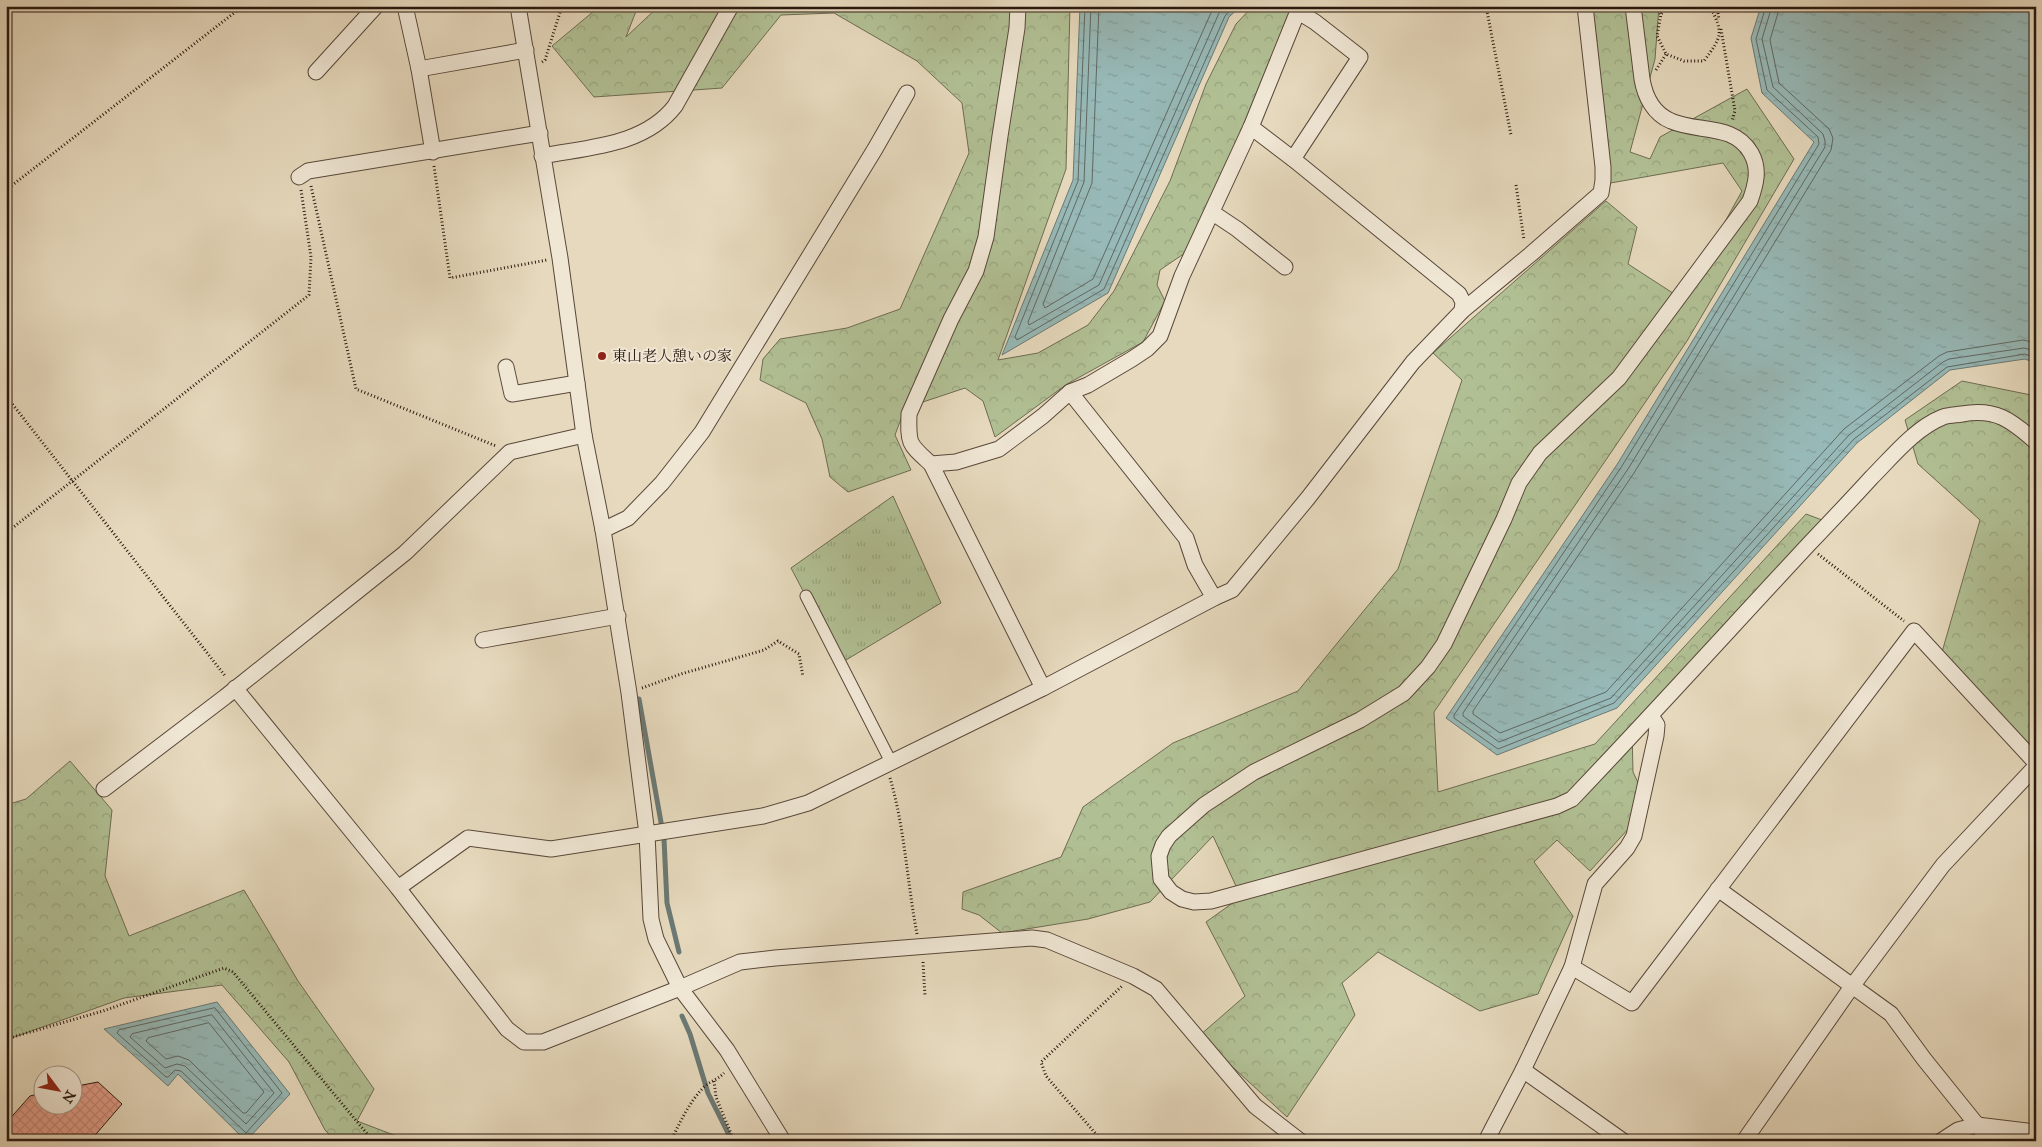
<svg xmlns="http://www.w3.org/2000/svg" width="2042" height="1147" font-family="'IM FELL Great Primer','Noto Serif JP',serif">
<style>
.grass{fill:url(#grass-tufts);stroke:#6e6c52}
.forest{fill:url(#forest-crowns);stroke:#6e6c52}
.water{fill:url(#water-ripples);stroke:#6b7974}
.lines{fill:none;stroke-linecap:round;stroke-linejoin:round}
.shore{stroke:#606863;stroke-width:1}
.stream{stroke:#6b7974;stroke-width:5}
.building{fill:url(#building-cross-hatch);stroke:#2a180f}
.pedestrian-casing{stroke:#59483a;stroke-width:13}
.minor-casing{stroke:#59483a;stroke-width:17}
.path{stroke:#2a180f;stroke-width:3;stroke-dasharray:1 2.5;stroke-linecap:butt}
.pedestrian{stroke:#efe6d4;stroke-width:11}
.minor{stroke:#efe6d4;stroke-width:15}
.poi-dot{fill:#8f2418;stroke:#efe6d4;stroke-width:2}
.labels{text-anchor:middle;stroke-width:4;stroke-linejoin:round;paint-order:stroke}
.poi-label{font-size:15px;fill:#2a180f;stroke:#efe6d4;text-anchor:start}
</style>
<defs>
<pattern id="grass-tufts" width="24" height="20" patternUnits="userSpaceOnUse" patternTransform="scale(1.25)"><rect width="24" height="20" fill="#b1c094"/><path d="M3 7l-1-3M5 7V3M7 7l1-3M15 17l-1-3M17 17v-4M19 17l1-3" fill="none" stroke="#98a47e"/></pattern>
<pattern id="forest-crowns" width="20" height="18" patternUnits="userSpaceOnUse" patternTransform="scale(1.25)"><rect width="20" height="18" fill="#b1c094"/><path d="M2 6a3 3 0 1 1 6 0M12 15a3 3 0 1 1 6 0" fill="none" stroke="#98a47e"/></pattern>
<pattern id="water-ripples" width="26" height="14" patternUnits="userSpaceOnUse" patternTransform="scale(1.25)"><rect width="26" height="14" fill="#97b9b7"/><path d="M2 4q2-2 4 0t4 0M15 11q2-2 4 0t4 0" fill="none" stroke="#829e9c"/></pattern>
<pattern id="building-cross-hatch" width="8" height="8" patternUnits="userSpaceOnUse" patternTransform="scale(1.25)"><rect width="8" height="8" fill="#e39d89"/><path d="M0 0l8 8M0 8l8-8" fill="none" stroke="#c38675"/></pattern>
</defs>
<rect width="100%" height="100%" fill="#e6d9bd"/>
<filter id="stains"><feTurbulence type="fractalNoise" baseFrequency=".004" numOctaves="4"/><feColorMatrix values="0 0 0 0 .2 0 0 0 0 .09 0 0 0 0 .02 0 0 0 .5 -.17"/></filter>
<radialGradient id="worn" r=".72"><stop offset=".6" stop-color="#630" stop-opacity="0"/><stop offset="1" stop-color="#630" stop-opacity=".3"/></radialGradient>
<path class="grass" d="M893,496L941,603L841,663L791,568Z"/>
<g class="forest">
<path d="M595,6H638L626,37L659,6H1070L1066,169L998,360L1038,353L1088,325L1114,291L1170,181L1206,84L1236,24L1253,6H1294L1244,126L1185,253L1160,270L1157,285L1165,301L1143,342L1067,384L995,437L983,401L965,388L905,408L895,435L911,470L848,492L830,477L822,439L806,403L760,380L763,359L780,339L847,328L900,309L969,153L962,103L917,61L834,13L781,15L722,88L594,97L552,46L594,11Z"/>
<path d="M1590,6H1659L1655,59L1630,152L1650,159L1660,137L1747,89L1794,159L1687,341L1434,712L1438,792L1595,744L1806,514L1822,520L1632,728L1633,772L1649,806L1590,871L1557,840L1534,862L1573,916L1538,994L1480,1011L1378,952L1342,983L1355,1015L1287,1117L1199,1036L1245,996L1206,922L1241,897L1213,836L1150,902L1088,919L1002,933L979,915L962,909L963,892L1061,857L1083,807L1173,743L1298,691L1398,569L1462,380L1433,353L1606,201L1637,227L1628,264L1682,299L1742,191L1723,163L1605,184Z"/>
<path d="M1962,381L2036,396V754L1942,652L1980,520L1918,464L1905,420Z"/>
<path d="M70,761L112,810L105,876L129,936L244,890L298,981L374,1089L357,1121L399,1137L401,1141H335L325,1130L289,1062L222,985L124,998L6,1040V805L26,799Z"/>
</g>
<g class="water">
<path d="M1080,6H1241L1229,17L1108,293L1002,355L1073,180Z"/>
<path d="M1761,6H2036V363L2025,359L1950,370L1857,443L1617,708L1497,755L1446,718L1618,463L1814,142L1762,93L1751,38Z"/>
<path d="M217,1002L290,1094L246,1141L178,1074L168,1086L104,1029Z"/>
</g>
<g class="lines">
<g class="shore">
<path d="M1085,6L1078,181L1015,337L1017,340L1104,289L1225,16L1234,6"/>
<path d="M1091,6L1084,182L1028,322L1029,325L1099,285L1219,13L1225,6"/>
<path d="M1099,6L1092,183L1043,304L1045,308L1093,279L1214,6"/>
<path d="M1766,6L1756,39L1767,90L1818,137L1819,144L1622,466L1454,715V718L1498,749L1614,703L1854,439L1947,367L2025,354L2036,358"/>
<path d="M1772,6L1762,39L1773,87L1823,134L1825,141V147L1628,469L1463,713V716L1499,742L1611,698L1849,435L1943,362L1949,359L2024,348L2036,351"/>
<path d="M1780,6L1770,40L1779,83L1829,129L1833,138L1831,150L1634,473L1473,711V714L1500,733L1606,692L1844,429L1939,356L1947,352L2023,340L2036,343"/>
<path d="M215,1008L282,1093L246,1133L181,1071L175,1070L168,1077H166L117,1033L119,1030Z"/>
<path d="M212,1015L274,1093L246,1124L185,1066L177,1064L165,1068L130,1037L132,1034Z"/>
<path d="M209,1023L264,1092L246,1113H243L189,1060L178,1056L166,1059L146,1041L148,1038Z"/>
</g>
<g class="stream">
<path d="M639,699L664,839L667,903L679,952"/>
<path d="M682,1016L690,1034L708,1093L732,1141"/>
</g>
</g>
<path class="building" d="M98,1082L122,1104L90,1141H6V1123L30,1096L42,1093V1104H72V1087Z"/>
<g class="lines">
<g class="pedestrian-casing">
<path id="pedestrian" d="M806,596L891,762"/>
</g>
<g class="minor-casing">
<g id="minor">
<path d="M405,6L419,69L433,152"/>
<path d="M518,6L560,258L584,435L603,530L629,693L647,834L651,919L656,939L680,988L727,1050L783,1141"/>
<path d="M1018,6L1017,28L1000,136L986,237L976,271L951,319L909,414C908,445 909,444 931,464L956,462L999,449L1043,416L1070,392L1088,385L1132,359L1147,349L1160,336L1182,276L1251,127L1300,6"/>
<path d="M1633,6L1642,79C1645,97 1654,114 1671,121C1698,133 1734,123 1751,153C1760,169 1756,184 1750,201L1619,378L1540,453L1519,483L1504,519L1444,644L1428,667L1404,693L1360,720L1254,772L1204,805L1169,836L1163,845L1159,856L1161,879L1171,892L1182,899L1194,902L1211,901L1557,806L1572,799C1652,715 1730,629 1809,544C1830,522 1851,500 1871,478C1892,457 1915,428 1943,417C1949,415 1956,415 1962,414C1996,408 2011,420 2036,442"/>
<path d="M419,69L526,50"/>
<path d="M316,72L376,6"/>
<path d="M1251,127L1293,159L1459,294L1463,302L1462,311"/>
<path d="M542,156C588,147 644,146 675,106L731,6"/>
<path d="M1293,159L1360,57L1315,22L1297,11"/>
<path d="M299,177L308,171L540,133"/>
<path d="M1213,213L1237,229L1285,267"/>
<path d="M506,367L512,394L577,383"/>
<path d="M1070,392L1186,538L1195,565L1214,598"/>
<path d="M931,464L1043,688"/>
<path d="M603,530L628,518L662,483L702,432L875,149L907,93"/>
<path d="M483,640L618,616"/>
<path d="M235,688L398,888L507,1029L524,1042H543L680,988L740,962L775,958L1032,938L1047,940L1133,976L1156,989L1255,1106L1300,1141"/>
<path d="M104,789L225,697L405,553L510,452L584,435"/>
<path d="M398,888L468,838L551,849L763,816L808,803L1043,688L1214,598L1232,590L1308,498L1413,362L1462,311L1531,254L1601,193L1603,180V167L1585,6"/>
<path d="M1718,889L1891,1014L1924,1059L1990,1141"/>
<path d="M1572,967L1632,1003L1914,631L2036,763"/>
<path d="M1523,1070L1623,1141"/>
<path d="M1486,1141L1523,1070L1572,967L1595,884L1627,848L1634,836L1656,736L1657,725L1651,716"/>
<path d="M1744,1141L1853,985L1943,865L2036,766"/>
<path d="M1941,1141L1958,1130L1977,1125L2036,1132"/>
</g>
</g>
<g class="path">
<path d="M1486,6L1511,135"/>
<path d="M1652,6L1661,14"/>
<path d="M1670,6L1661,14L1657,36L1666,54L1684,61H1704C1722,36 1724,34 1710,6"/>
<path d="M1717,6L1719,20"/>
<path d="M1721,29L1735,111L1732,121"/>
<path d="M542,62L545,60L562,6"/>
<path d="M1656,70L1666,54"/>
<path d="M434,166L450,278L547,260"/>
<path d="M1516,185L1524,240"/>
<path d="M311,186L356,389L496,446"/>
<path d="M6,190L243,6"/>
<path d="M6,396L226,677"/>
<path d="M6,533L309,295L311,257L301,190"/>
<path d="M1818,554L1904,621"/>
<path d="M642,688L681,674L764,650L778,641L799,654L803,677"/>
<path d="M890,778C905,829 907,882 917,934"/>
<path d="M923,962L925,996"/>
<path d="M6,1039L103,1011L224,968L233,972L373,1141"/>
<path d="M714,1081L716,1097L734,1141"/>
<path d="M671,1141C679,1124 689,1103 702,1089C709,1081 718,1080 724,1073"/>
<path d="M829,1141L838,1136L841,1141"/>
<path d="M1102,1141L1046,1076L1041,1062L1122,986"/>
</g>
<use href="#pedestrian" class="pedestrian"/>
<use href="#minor" class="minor"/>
</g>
<circle class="poi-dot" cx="602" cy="356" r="5"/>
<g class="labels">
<g class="poi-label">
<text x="612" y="361">東山老人憩いの家</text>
</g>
</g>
<rect width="2042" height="1147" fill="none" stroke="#e6d9bd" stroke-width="25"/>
<rect x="8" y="8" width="2027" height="1132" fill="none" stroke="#2a180f" stroke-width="2.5"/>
<rect x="12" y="12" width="2017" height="1122" fill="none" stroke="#2a180f"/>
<g transform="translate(58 1090) rotate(122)"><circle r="24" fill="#efe6d4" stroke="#a09485"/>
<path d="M0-4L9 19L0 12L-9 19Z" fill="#8f2418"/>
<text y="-8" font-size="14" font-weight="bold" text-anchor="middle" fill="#2a180f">N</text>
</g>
<rect width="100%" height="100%" filter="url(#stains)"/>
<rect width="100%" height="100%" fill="url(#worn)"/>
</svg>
